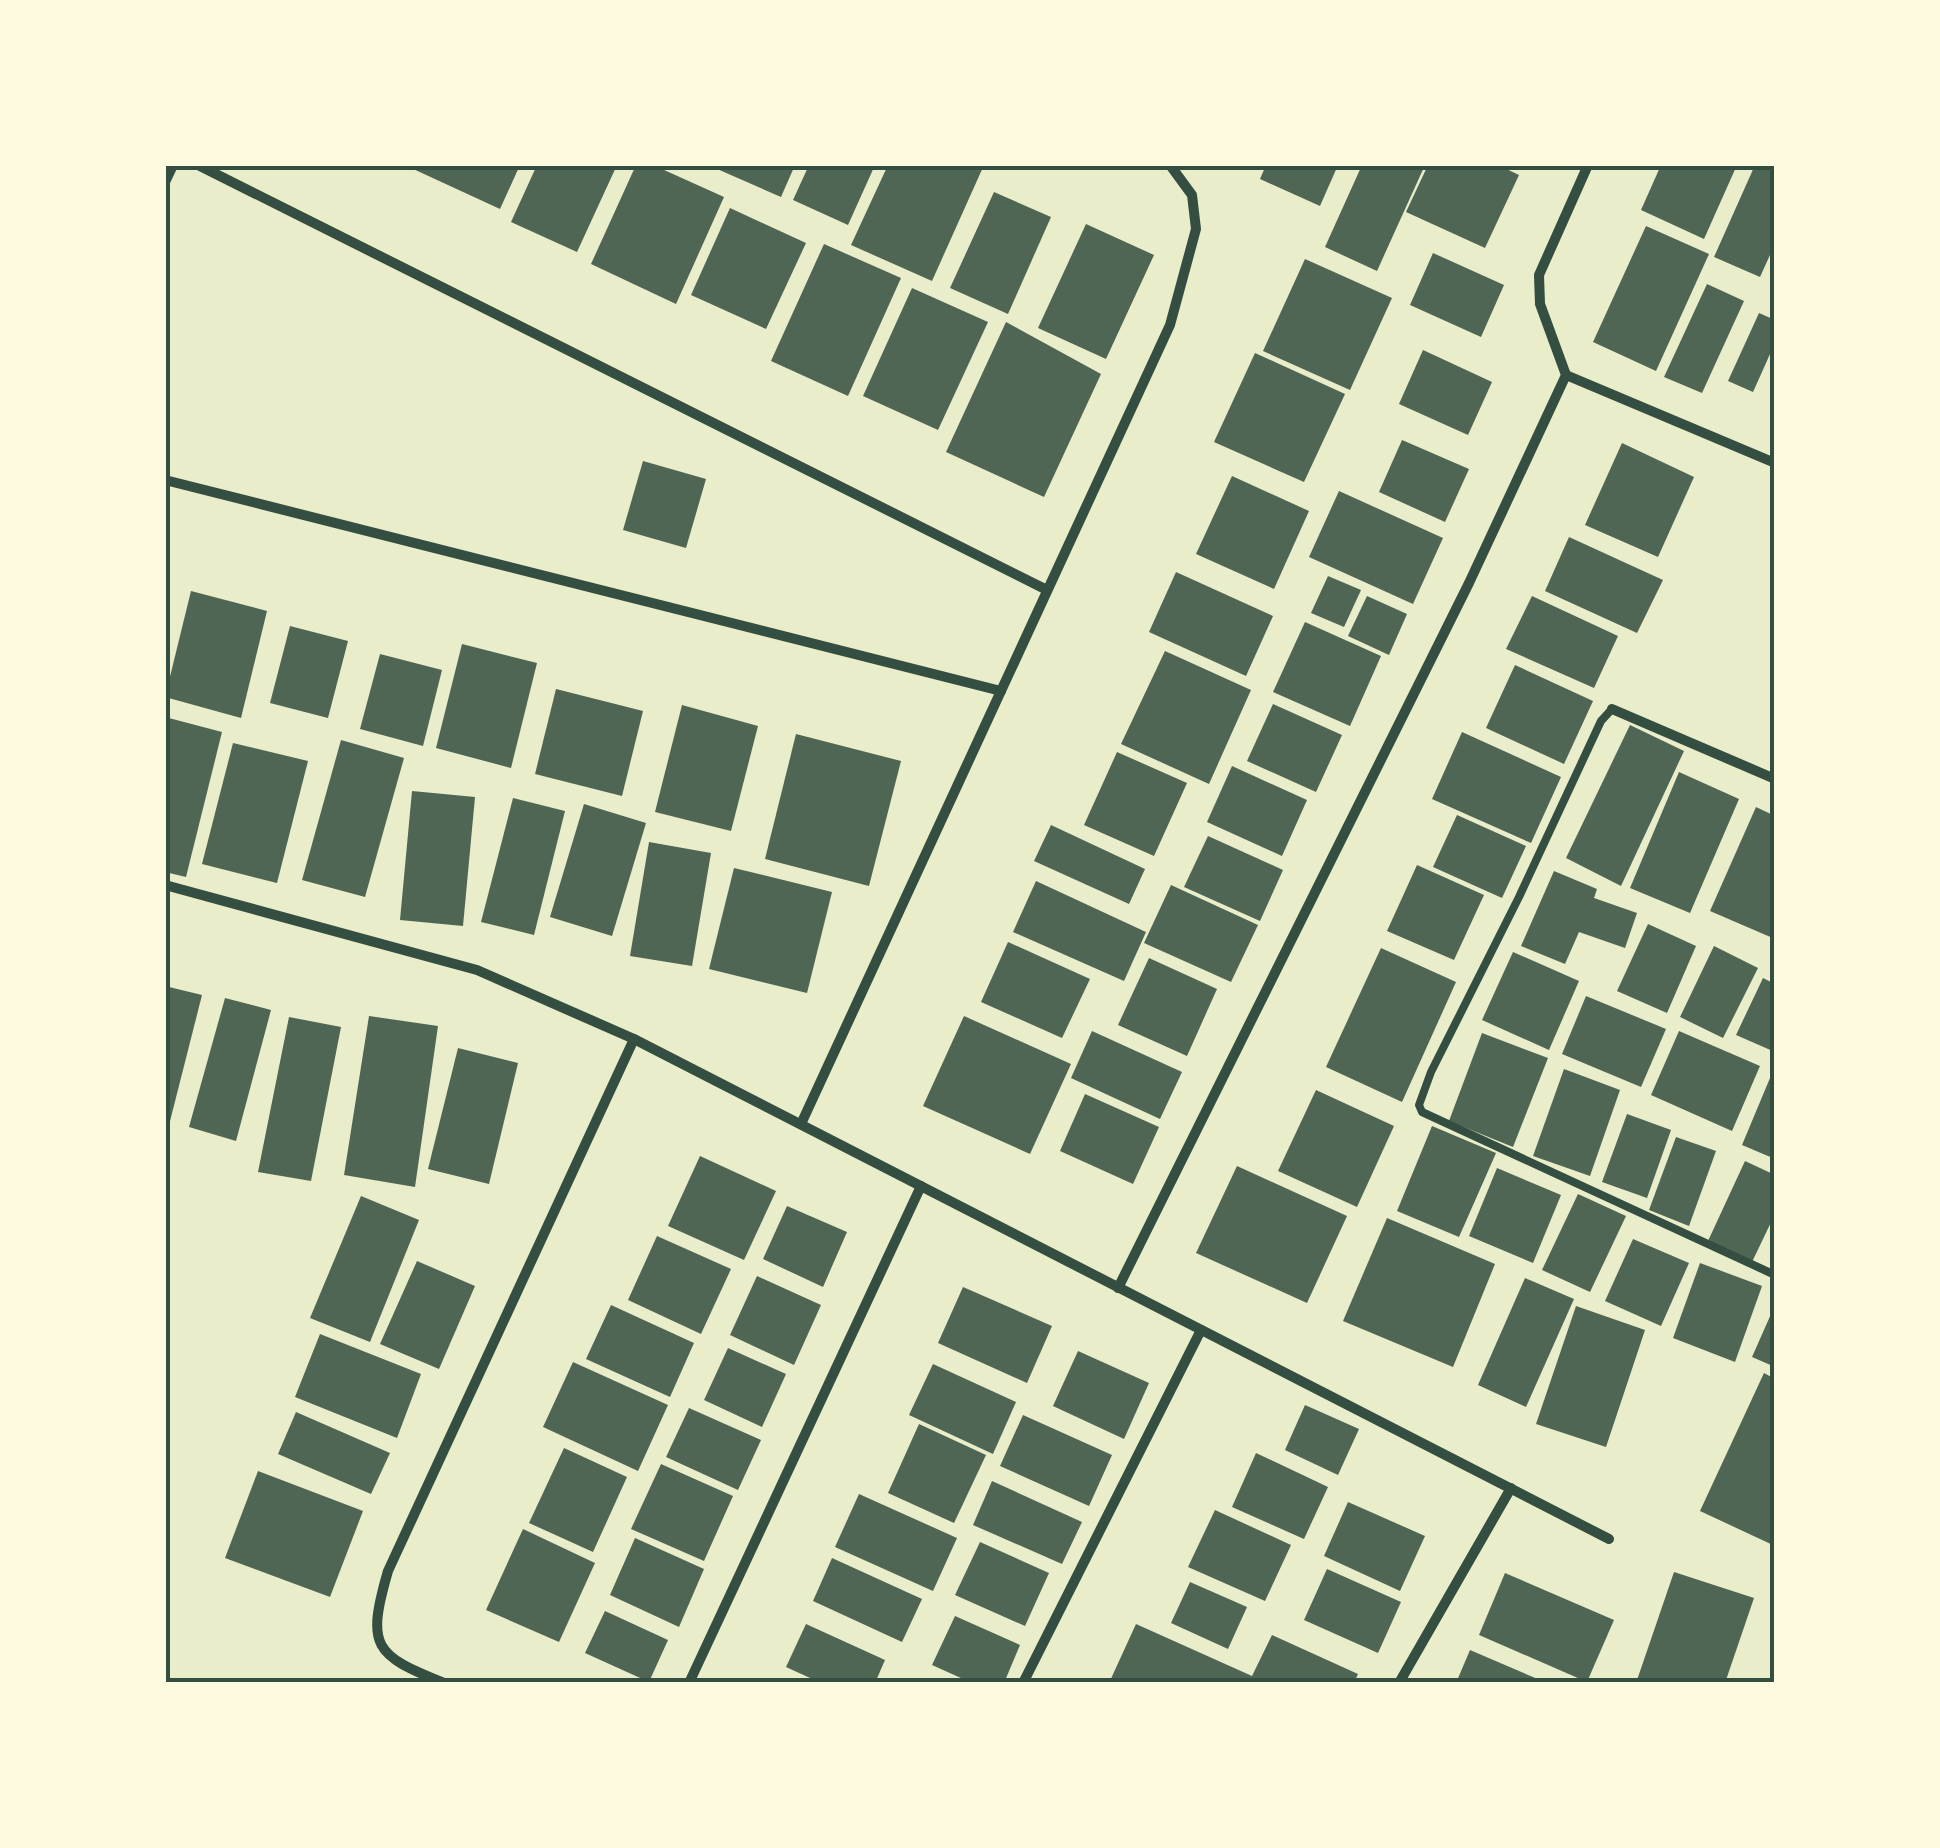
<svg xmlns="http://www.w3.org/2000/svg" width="1940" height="1848" font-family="'Fira Sans',sans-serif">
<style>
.building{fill:#4f6655}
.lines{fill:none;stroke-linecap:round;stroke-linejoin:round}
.service{stroke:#344e41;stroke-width:8}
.minor{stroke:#344e41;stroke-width:10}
.neatline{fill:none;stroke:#344e41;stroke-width:4}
</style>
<rect width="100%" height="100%" fill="#e9edc9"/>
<g class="building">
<path d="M412,165H520L500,209L411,168Z"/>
<path d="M537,165H617L577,252L511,222Z"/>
<path d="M636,165H653L724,197L676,304L591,264Z"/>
<path d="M708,165H795L781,197Z"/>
<path d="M809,165H875L848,225L793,200Z"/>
<path d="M888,165H984L932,281L851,245Z"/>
<path d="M1266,165H1338L1320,206L1260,179Z"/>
<path d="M1362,165H1425L1377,271L1325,247Z"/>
<path d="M1428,165H1498L1519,175L1485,248L1406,212Z"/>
<path d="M1661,165H1737L1704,239L1641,210Z"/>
<path d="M1755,165H1775V244L1760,277L1714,257Z"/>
<path d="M994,192L1051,217L1008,314L950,288Z"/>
<path d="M730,208L806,243L766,329L691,295Z"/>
<path d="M1086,224L1154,255L1106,359L1038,328Z"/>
<path d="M1646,226L1709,254L1656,371L1593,342Z"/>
<path d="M824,244L901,278L848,396L771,361Z"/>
<path d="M1433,253L1504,285L1481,337L1410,305Z"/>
<path d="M1305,259L1392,298L1350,390L1263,351Z"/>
<path d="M1707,284L1744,301L1702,393L1664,377Z"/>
<path d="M912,288L988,322L938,430L863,396Z"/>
<path d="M1759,313L1775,320V343L1753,392L1728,381Z"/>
<path d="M1006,322L1101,374L1044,497L946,452Z"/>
<path d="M1423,350L1492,382L1468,435L1399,404Z"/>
<path d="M1255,353L1345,394L1304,482L1214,442Z"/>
<path d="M1402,440L1469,469L1445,522L1379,492Z"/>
<path d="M1622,443L1694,477L1658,557L1585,525Z"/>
<path d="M643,461L706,479L686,548L623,530Z"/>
<path d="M1232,476L1309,511L1274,589L1196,554Z"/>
<path d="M1339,491L1443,538L1413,604L1309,557Z"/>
<path d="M1569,537L1663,580L1637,633L1545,591Z"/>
<path d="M1176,572L1273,616L1246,676L1149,632Z"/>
<path d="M1328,576L1361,590L1344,627L1311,613Z"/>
<path d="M191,591L267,611L241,718L165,697Z"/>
<path d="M1367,596L1407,614L1389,655L1348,636Z"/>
<path d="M1532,596L1618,636L1594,688L1506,649Z"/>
<path d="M1305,622L1381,656L1350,726L1273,692Z"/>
<path d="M290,626L348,641L328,718L270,703Z"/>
<path d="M462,644L537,663L511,768L436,748Z"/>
<path d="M1165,651L1251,690L1209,784L1121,744Z"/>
<path d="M380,654L442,670L423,746L360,729Z"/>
<path d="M1515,665L1593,701L1564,764L1486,728Z"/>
<path d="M556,689L643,711L622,796L535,774Z"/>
<path d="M1273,704L1342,735L1316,792L1247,761Z"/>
<path d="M682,705L758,726L731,831L655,812Z"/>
<path d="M165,717L222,732L186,877L165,872Z"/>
<path d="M1630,725L1684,751L1621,886L1566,858Z"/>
<path d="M1462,732L1561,777L1531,843L1432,799Z"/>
<path d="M796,734L901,761L869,886L765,859Z"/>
<path d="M341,740L404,758L365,897L302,880Z"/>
<path d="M233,743L308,761L277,883L202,864Z"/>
<path d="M1117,752L1187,783L1154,856L1084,825Z"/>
<path d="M1232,766L1307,800L1282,856L1207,822Z"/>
<path d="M1679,772L1739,799L1690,913L1630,888Z"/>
<path d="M412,791L475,797L463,926L400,920Z"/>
<path d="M513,798L565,811L534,935L481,922Z"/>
<path d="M584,804L646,823L612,936L550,917Z"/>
<path d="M1756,807L1775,816V939L1710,911Z"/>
<path d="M1457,815L1526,846L1502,898L1433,867Z"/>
<path d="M1051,825L1145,869L1129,904L1034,861Z"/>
<path d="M1208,836L1283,870L1260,921L1184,887Z"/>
<path d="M649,842L711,853L692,966L630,956Z"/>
<path d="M1417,865L1484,895L1454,960L1387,931Z"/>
<path d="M734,868L832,892L807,993L709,969Z"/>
<path d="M1554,871L1597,889L1594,898L1637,913L1625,948L1579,932L1565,964L1521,946Z"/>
<path d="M1036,881L1146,932L1124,981L1013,932Z"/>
<path d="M1171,885L1258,925L1231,982L1144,943Z"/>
<path d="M1648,924L1696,946L1667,1013L1617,991Z"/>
<path d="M1008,942L1090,979L1062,1038L981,1002Z"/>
<path d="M1714,946L1758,968L1723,1038L1680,1017Z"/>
<path d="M1381,948L1456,982L1402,1102L1326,1067Z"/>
<path d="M1513,952L1579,981L1549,1050L1482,1020Z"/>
<path d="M1149,958L1217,989L1187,1056L1118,1025Z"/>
<path d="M1763,978L1775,984V1052L1736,1035Z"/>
<path d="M165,986L202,995L166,1137H165Z"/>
<path d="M1586,996L1666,1029L1641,1087L1562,1054Z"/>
<path d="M225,998L271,1010L236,1141L189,1127Z"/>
<path d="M369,1016L438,1026L415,1187L344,1175Z"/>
<path d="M964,1016L1071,1064L1030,1154L923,1106Z"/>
<path d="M289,1017L341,1027L311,1181L258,1172Z"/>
<path d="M1092,1031L1182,1072L1160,1119L1071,1078Z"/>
<path d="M1679,1031L1760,1066L1732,1131L1651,1095Z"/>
<path d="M1482,1033L1548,1058L1513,1147L1449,1121Z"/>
<path d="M458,1048L518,1063L489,1184L428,1169Z"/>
<path d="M1775,1066V1159L1742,1145Z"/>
<path d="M1564,1069L1620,1090L1590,1176L1533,1156Z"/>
<path d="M1316,1090L1394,1126L1357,1207L1278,1171Z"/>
<path d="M1085,1094L1159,1127L1133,1184L1060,1151Z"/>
<path d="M1627,1114L1671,1130L1647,1198L1602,1182Z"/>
<path d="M1432,1126L1496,1153L1459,1237L1397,1211Z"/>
<path d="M1676,1137L1716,1151L1689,1226L1649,1210Z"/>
<path d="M700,1156L776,1191L744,1260L668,1226Z"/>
<path d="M1745,1161L1775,1175V1214L1752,1262L1708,1241Z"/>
<path d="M1237,1166L1347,1216L1307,1303L1196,1253Z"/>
<path d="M1497,1168L1561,1195L1533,1263L1469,1236Z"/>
<path d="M1578,1194L1626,1216L1590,1292L1542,1270Z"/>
<path d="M361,1196L419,1220L370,1342L310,1318Z"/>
<path d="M787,1206L847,1232L823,1287L763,1259Z"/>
<path d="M1387,1218L1495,1264L1453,1367L1343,1321Z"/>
<path d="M657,1236L731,1269L701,1334L628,1300Z"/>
<path d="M1633,1239L1689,1263L1661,1326L1605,1301Z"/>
<path d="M417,1261L475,1286L439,1369L380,1344Z"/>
<path d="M1700,1263L1762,1286L1735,1362L1673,1338Z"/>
<path d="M757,1276L821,1305L794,1365L730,1335Z"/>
<path d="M1525,1278L1574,1299L1526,1407L1478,1385Z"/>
<path d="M963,1287L1052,1326L1027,1383L938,1343Z"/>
<path d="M611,1305L694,1343L670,1397L586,1359Z"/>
<path d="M1775,1305V1367L1752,1357Z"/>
<path d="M1576,1306L1645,1330L1606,1447L1536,1424Z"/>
<path d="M320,1334L421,1374L397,1438L295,1397Z"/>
<path d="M728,1348L786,1374L762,1427L704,1400Z"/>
<path d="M1078,1351L1149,1383L1124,1439L1053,1406Z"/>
<path d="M573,1362L668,1405L638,1471L543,1427Z"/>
<path d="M933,1364L1016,1402L993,1454L909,1415Z"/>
<path d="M1764,1373L1775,1379V1546L1700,1511Z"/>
<path d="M1305,1405L1359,1429L1338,1475L1285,1450Z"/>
<path d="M689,1408L761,1440L738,1490L666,1457Z"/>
<path d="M296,1412L390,1453L371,1494L278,1454Z"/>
<path d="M1023,1415L1112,1455L1089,1506L1000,1466Z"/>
<path d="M919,1424L986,1455L954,1523L888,1493Z"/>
<path d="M564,1448L627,1477L593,1552L529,1523Z"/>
<path d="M1256,1453L1328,1487L1304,1539L1232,1507Z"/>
<path d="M661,1464L733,1496L704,1561L631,1529Z"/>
<path d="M258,1471L363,1511L330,1597L225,1558Z"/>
<path d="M992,1481L1082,1522L1062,1564L973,1525Z"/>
<path d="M859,1494L957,1538L933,1591L835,1547Z"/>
<path d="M1348,1502L1425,1536L1400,1591L1324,1556Z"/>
<path d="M1215,1510L1291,1545L1265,1601L1188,1567Z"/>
<path d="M523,1529L595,1563L559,1642L486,1610Z"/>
<path d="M635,1538L704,1569L679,1627L610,1595Z"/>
<path d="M980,1542L1049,1573L1025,1626L955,1595Z"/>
<path d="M832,1558L922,1599L902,1642L813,1601Z"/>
<path d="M1327,1569L1401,1602L1378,1653L1304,1620Z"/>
<path d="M1674,1572L1754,1598L1725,1683H1636Z"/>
<path d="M1505,1573L1614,1620L1587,1682L1479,1635Z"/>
<path d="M1190,1582L1247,1607L1228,1649L1171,1623Z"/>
<path d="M605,1611L668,1640L649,1682L585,1653Z"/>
<path d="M955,1616L1020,1645L1004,1683H972L932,1665Z"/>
<path d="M806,1624L885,1660L875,1683H821L786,1667Z"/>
<path d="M1136,1624L1252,1676L1272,1635L1358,1674L1354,1683H1109Z"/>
<path d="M1470,1650L1547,1683H1456Z"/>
</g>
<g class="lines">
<path class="service" d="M1612,709L1601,721L1519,897L1431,1072L1419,1105L1422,1112L1775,1275"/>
<g class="minor">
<path d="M198,165L1047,590"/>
<path d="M165,182L173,165"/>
<path d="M1566,375L1775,463"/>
<path d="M165,480L1001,691"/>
<path d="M1612,709L1775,779"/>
<path d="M165,885L477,970L634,1039L1609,1539"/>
<path d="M801,1124L1170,325L1196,229L1192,195L1170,165"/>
<path d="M1118,1288L1469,583L1566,375L1540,304L1539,275L1588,165"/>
<path d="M444,1683C374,1655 366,1647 388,1571L634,1039"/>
<path d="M689,1683L921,1186"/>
<path d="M1023,1683L1201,1330"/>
<path d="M1399,1683L1511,1488"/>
</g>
</g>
<rect width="1940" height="1848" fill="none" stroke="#fefae0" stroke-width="335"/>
<rect x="168" y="168" width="1604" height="1512" class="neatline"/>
</svg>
